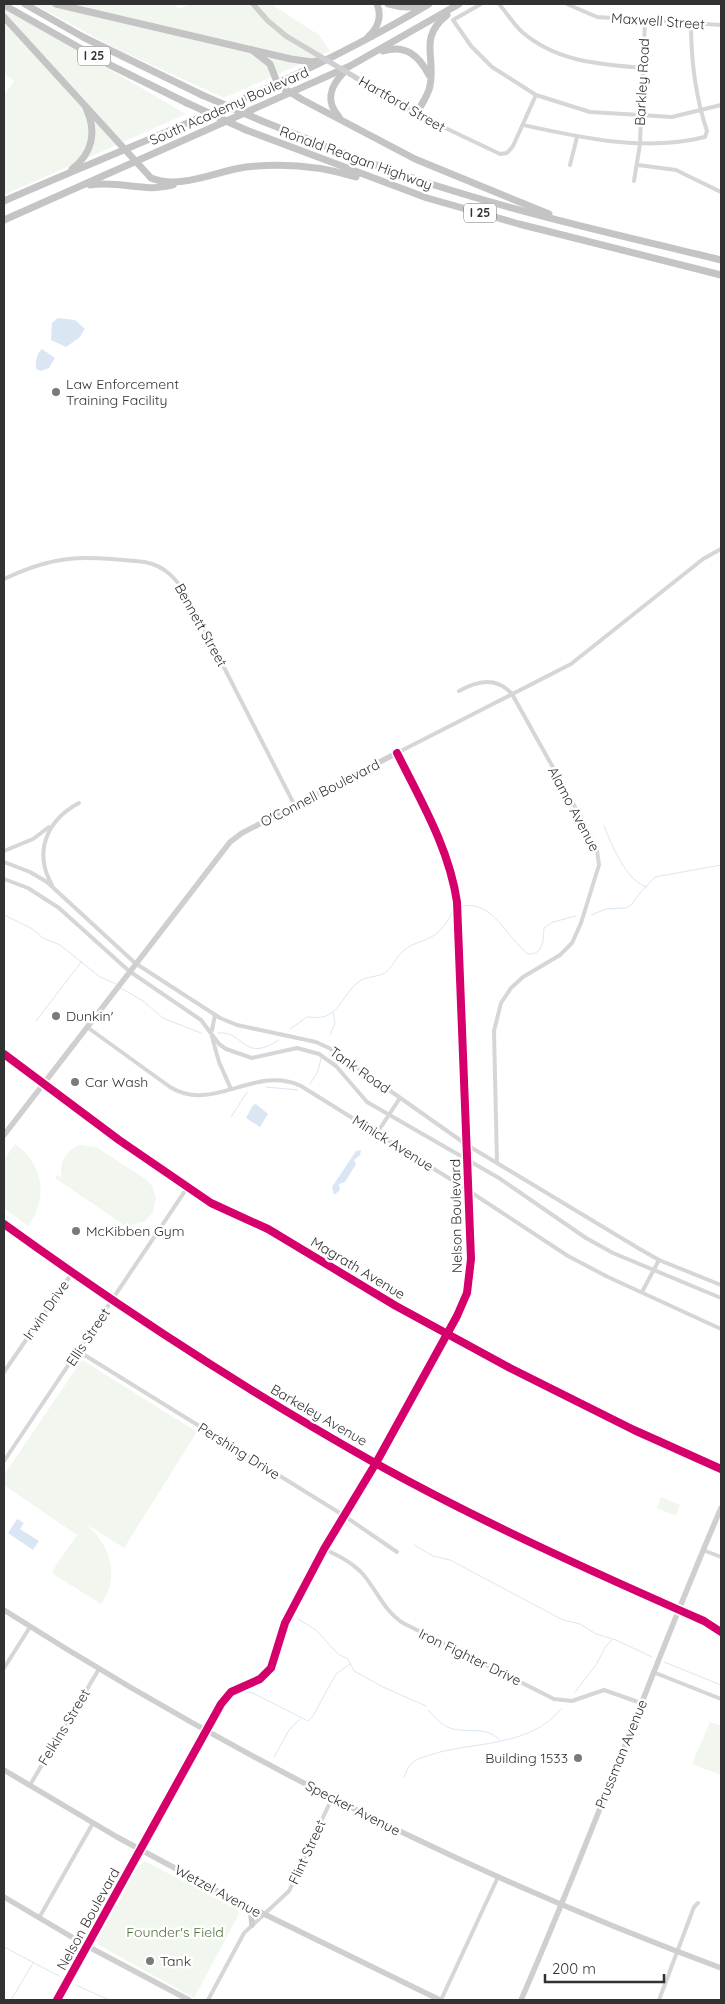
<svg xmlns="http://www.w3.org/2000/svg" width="725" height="2004" font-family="Quicksand,sans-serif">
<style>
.green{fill:#f1f6ee}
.water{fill:#dbe6f4}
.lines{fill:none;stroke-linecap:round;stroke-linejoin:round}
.stream{stroke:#dbe6f4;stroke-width:1}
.street{stroke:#d6d6d6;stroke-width:4}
.secondary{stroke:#cfcfcf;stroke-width:5.5}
.highway{stroke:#c4c4c4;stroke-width:7}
.secondary-bridge{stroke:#cfcfcf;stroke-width:5.5}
.highway-bridge{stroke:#c4c4c4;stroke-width:7}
.cycleway-casing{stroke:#fff;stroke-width:11}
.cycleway{stroke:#d6006c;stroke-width:8}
.poi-dot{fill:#7a7a7a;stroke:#fff;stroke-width:2}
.labels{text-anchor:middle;stroke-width:5;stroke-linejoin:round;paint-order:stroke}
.shield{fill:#fff;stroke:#707070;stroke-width:1}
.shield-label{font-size:12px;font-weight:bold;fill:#323232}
.street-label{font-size:14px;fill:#323232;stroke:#fff}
.poi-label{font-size:14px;fill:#323232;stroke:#fff;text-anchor:start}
.park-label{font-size:14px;fill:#4d713b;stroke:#fff}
</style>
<rect width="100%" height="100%" fill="#fff"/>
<g class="green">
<path d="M34,4H174L178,9L191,4H271L319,35L330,51L224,98L115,48Z"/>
<path d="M4,8L186,114L4,195V95L14,81L4,73Z"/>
<path d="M15,1144C43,1163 49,1199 28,1226L4,1208V1160Z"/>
<path d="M80,1145L96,1147L147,1180L152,1186L156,1198L153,1212L145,1221L127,1227L55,1178L57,1175L62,1178C59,1163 65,1150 80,1145Z"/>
<path d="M82,1360L197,1432L124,1548L86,1524C110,1545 121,1575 101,1604L53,1574V1570L77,1535L4,1485V1475Z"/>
<path d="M661,1497L680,1505L676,1516L657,1508Z"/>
<path d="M710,1722L721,1726V1775L692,1764Z"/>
<path d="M145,1861L237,1910L239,1914L194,1998L99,1945L97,1941L137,1868Z"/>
</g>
<g class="water">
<path d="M58,318L75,320L85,329L79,338L66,347L51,340L52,323Z"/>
<path d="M42,349L55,358L49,368L41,371L36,369C35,363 37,352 42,349Z"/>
<path d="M256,1104L268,1114L260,1127L246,1118L253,1105Z"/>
<path d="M361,1150L360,1155L354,1160L356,1164L345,1182L339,1184L340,1190L334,1195L332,1187L356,1151Z"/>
<path d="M17,1519L24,1523L20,1529L39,1541L33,1550L8,1533Z"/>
</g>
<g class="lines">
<g class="stream">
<path d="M604,826C611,843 627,883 647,887"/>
<path d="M462,906C493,900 506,937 528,954C544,955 543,939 544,928L553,922L576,916"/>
<path d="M4,915L31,928L43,938L60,945L100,977L116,984"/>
<path d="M591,915L606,909L626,908L631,905L639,894L655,877L721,865"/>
<path d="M121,988L143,1001L163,1018L201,1033"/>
<path d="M36,1021L82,961"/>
<path d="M290,1029L307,1017C315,1017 322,1019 330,1014C342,1006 346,992 357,983C367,975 378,978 386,972C393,967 396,957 403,951C412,943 423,942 433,936C440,932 450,919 452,912"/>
<path d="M218,1033C245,1030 242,1064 279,1040"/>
<path d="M330,1035L335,1023L333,1012"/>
<path d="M310,1084L318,1071L321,1058"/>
<path d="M266,1087L298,1090"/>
<path d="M231,1117L247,1092"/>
<path d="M414,1545L433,1556L450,1560L563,1620L580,1624L596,1634L616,1640L652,1657"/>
<path d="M298,1619L316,1630L338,1654L348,1659L354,1671L383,1687L426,1706"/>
<path d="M664,1662L721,1685"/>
<path d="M246,1692L253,1693L308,1721L313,1716L336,1674L350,1664"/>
<path d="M575,1692L596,1665L606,1646L612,1640"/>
<path d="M428,1710C434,1716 441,1725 450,1728C468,1734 485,1725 500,1740"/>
<path d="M274,1757L289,1730L300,1719"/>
<path d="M404,1777C406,1773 408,1767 411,1764C418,1757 431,1755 440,1752C481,1742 532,1745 561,1709"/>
<path d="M4,1947L59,1976"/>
<path d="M76,1985L109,2000"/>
<path d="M11,2000L33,1963"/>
</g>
<g class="street">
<path d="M481,4L453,20L471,46L492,67L536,95L590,112L640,115L672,117L721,105"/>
<path d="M499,4C506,12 513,23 521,31C556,62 599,64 643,68"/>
<path d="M567,4L597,17L721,25"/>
<path d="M416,114L500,154L507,153L513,146L536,95"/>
<path d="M523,125C582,138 645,152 705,137L707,131C695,95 691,62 691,24"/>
<path d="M570,165L577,137"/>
<path d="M638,165L676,170L721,192"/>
<path d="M634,181L640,144L645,21"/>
<path d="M4,579C60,552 86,557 145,562C166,566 177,580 188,597L295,806"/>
<path d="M459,691C477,681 496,676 512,694L589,832L597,851L599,865L581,923L572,943L560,955L523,977L511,988L501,1003L494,1031L497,1163"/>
<path d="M397,753L571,664L703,559L721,549"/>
<path d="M4,851L33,839L49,827"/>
<path d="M4,862L30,872L47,882L135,963L220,1018L237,1025L316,1042L331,1049L467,1145L638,1248L659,1260L721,1285"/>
<path d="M4,879L28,888L59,908L129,971L201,1020L219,1044L226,1049L252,1058L297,1048L319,1054L336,1066L367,1102L499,1178L586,1238L613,1253L721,1298"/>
<path d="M52,885C33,852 47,820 79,803"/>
<path d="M87,1027L170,1087C213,1114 255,1064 301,1086L463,1187L568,1256L608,1277L721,1329"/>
<path d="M212,1030L215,1015"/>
<path d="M212,1037L219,1062L231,1089"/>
<path d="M377,1133L400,1098"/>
<path d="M642,1292L659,1260"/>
<path d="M78,1351L343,1515L397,1552"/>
<path d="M4,1372L72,1273"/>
<path d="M4,1461L187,1188"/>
<path d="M324,1549C337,1555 350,1561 361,1572C376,1588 383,1610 403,1623L554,1699L572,1701L604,1690L641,1703"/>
<path d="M703,1550L721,1557"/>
<path d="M4,1668L30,1627"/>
<path d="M653,1672L721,1699"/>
<path d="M30,1785L99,1669"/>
<path d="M39,1918L93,1823"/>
<path d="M208,2000L244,1933L289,1891L332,1798"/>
<path d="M441,2000L498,1877"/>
<path d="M659,2000L694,1907L698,1903"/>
</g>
<g class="secondary">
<path d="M253,4L268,21L286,36"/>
<path d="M370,86L416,114"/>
<path d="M4,1054L119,1140L211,1203L268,1229L396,1306L510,1368L634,1430L721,1469"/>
<path d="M4,1135L230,842L242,833L397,753C421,801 449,848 457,902L471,1259L467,1293L457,1316L376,1463L324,1549L285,1623L271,1668L260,1679L231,1692L221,1704L57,2000"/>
<path d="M4,1224C123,1310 247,1391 375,1463C481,1522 593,1572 704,1621L721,1632"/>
<path d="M4,1610C230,1754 470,1875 721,1968"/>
<path d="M4,1770L117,1837L225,1895L440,2000"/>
<path d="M4,1897L87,1946L189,2000"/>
<path d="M247,1907L251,1914L252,1925"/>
<path d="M521,2000C592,1838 651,1671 721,1508"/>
</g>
<g class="highway">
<path d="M25,4L83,37L202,95"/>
<path d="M56,4L291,59L312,62L322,60"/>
<path d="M388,4C401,8 410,8 422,5"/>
<path d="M4,5L108,64L187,103"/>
<path d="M4,17L151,178C180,190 216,171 246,167C282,163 321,166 356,177"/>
<path d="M368,37C378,28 382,16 377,4"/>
<path d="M252,50L270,64L278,85L303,100L415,159L549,214"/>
<path d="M383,51C406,44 419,56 429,75"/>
<path d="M416,114C421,105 428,96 430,86C436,56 418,38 447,15"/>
<path d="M339,117C324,100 331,85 345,71"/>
<path d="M262,121C317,143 372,165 428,183C524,214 623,236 721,260"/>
<path d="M246,130L427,198L519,224L721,275"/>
<path d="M72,169C93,153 97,131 86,108"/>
<path d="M90,185C119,180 145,193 173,185"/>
<path d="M4,201C147,138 294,85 429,4"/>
<path d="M4,220L350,66L459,4"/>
</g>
<path class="secondary-bridge" d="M286,36L370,86"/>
<g class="highway-bridge">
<path d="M202,95L262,121"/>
<path d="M187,103L246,130"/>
</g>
<g class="cycleway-casing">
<g id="cycleway">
<path d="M4,1054L119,1140L211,1203L268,1229L396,1306L510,1368L634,1430L721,1469"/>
<path d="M4,1224C123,1310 247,1391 375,1463C481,1522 593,1572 704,1621L721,1632"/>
<path d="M57,2000L221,1704L231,1692L260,1679L271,1668L285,1623L324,1549L376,1463L457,1316L467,1293L471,1259L457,902C449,848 421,801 397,753"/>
</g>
</g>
<use href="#cycleway" class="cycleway"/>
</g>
<g class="poi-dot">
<circle cx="56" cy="392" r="5"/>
<circle cx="56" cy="1016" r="5"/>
<circle cx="75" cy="1082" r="5"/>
<circle cx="76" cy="1231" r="5"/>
<circle cx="578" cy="1758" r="5"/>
<circle cx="150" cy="1961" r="5"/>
</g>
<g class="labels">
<g class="shield">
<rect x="78" y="46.5" width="32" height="19" rx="4"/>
<rect x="464" y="203.5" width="32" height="19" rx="4"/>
</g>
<g class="shield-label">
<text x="94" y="60">I 25</text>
<text x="480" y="217">I 25</text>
</g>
<g class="street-label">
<text transform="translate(658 21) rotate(4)" y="5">Maxwell Street</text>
<text transform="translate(642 82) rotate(-87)" y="5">Barkley Road</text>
<text transform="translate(402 104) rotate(30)" y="5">Hartford Street</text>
<text transform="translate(229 106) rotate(-24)" y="5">South Academy Boulevard</text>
<text transform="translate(356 158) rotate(20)" y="5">Ronald Reagan Highway</text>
<text transform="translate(201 625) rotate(61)" y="5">Bennett Street</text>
<text transform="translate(320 793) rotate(-27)" y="5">O'Connell Boulevard</text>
<text transform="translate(574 809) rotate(62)" y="5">Alamo Avenue</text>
<text transform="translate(360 1070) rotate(35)" y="5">Tank Road</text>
<text transform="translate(393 1143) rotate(32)" y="5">Minick Avenue</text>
<text transform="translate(456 1216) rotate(-91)" y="5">Nelson Boulevard</text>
<text transform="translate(358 1268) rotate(31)" y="5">Magrath Avenue</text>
<text transform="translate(46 1310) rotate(-55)" y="5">Irwin Drive</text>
<text transform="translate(88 1337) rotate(-56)" y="5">Ellis Street</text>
<text transform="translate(319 1415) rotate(30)" y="5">Barkeley Avenue</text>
<text transform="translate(239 1451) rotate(32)" y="5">Pershing Drive</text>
<text transform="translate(470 1657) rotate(26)" y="5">Iron Fighter Drive</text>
<text transform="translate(64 1727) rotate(-59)" y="5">Felkins Street</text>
<text transform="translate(621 1754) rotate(-68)" y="5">Prussman Avenue</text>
<text transform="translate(353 1808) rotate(27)" y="5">Specker Avenue</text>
<text transform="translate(307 1852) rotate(-65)" y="5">Flint Street</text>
<text transform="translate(218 1891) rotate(28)" y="5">Wetzel Avenue</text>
<text transform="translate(88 1919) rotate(-61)" y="5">Nelson Boulevard</text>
</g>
<g class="poi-label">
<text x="66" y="389">Law Enforcement<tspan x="66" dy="16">Training Facility</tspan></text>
<text x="66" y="1021">Dunkin'</text>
<text x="85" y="1087">Car Wash</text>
<text x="86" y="1236">McKibben Gym</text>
<text x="568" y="1763" text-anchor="end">Building 1533</text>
<text x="160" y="1966">Tank</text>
</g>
<g class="park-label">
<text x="175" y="1937">Founder's Field</text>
</g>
</g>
<rect width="725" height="2004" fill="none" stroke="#323232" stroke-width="10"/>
<path d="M545 1974v8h119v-8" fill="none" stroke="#323232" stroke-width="2.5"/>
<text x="552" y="1974" font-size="15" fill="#323232" stroke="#ffffff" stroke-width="4" paint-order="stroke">200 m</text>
</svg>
